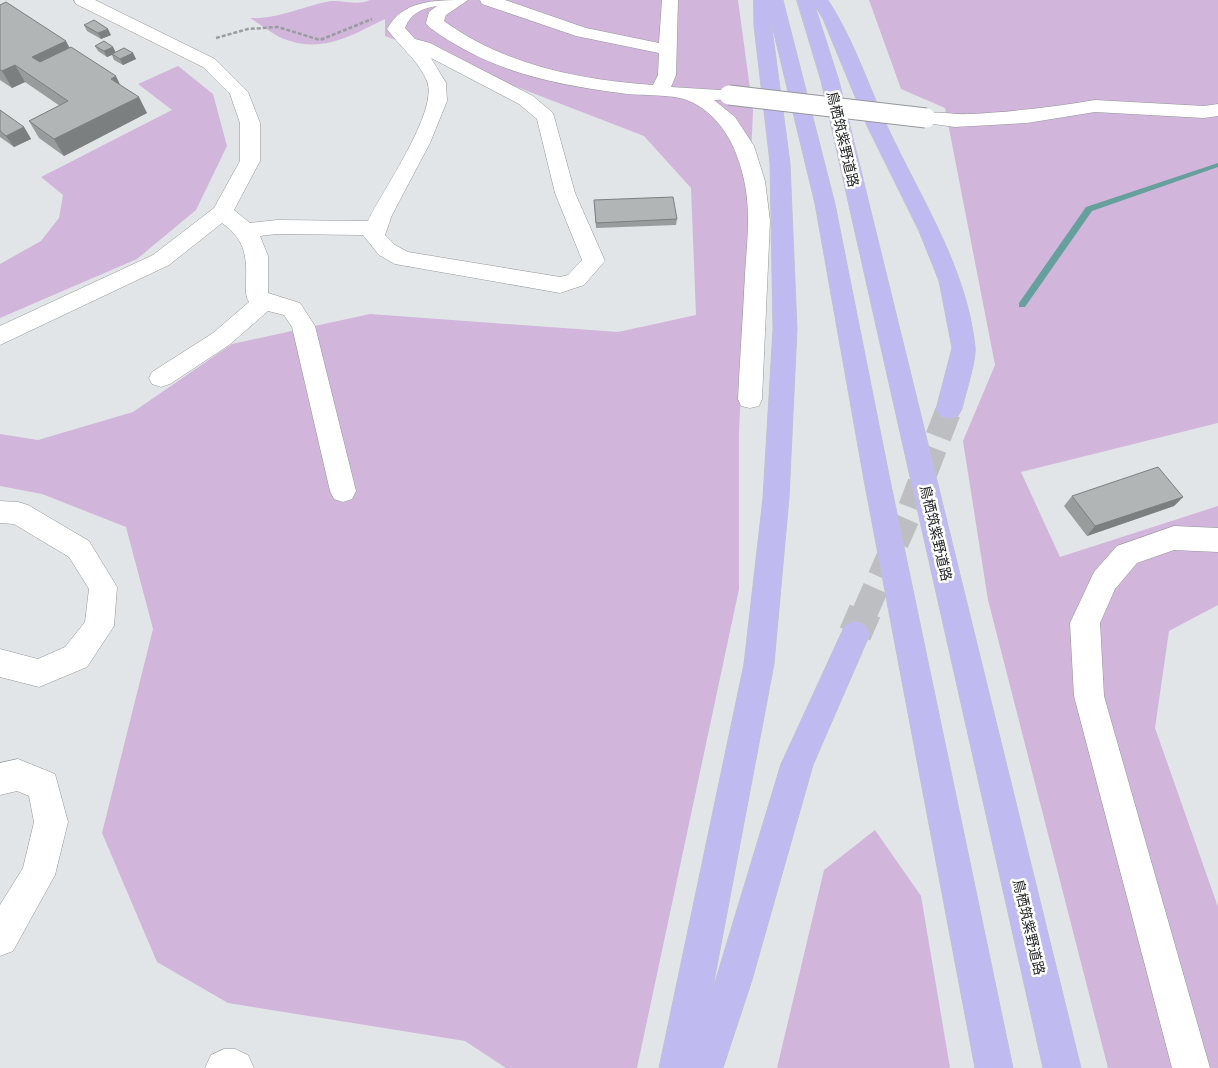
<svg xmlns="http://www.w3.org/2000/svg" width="1218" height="1068" font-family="Rubik,'Noto Sans JP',sans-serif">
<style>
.green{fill:#d1b5db}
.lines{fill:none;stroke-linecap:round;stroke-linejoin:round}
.stream{fill:#65a09d;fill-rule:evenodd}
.major-tunnel-far1{stroke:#bcbec1;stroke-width:26;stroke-dasharray:26 12;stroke-linecap:butt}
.major-tunnel{stroke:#bcbec1;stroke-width:33;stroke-dasharray:33 17;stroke-linecap:butt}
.minor-casing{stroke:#949699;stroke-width:1}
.major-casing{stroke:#c1c2c2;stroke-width:1}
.path{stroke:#9a9d9f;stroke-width:2.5;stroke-dasharray:4 2;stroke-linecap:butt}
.minor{fill:#fff;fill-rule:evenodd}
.major{fill:#bfbbf1;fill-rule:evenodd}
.minor-bridge-casing{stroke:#949699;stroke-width:21;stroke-linecap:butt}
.minor-bridge{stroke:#fff;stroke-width:19}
.wall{fill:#989c9d}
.shaded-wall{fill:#7c7f7f}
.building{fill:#b1b5b6;stroke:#7c7f7f}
.labels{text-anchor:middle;stroke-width:5;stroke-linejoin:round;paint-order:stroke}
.street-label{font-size:14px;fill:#232425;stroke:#fff}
</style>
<rect width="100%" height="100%" fill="#e2e5e8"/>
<g class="green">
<path d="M370,0H738L753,111L739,433V589L637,1068H506L465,1041L228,1003L157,962L102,833L153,629L126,527L42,494L0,486V434L38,440L133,412L232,344L370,314L618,332L696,315L691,188L644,136L385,36V19C352,35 324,53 287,40C274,36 262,25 250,18C280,19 303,6 331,1C344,0 358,6 370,0Z"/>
<path d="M869,0H1218V423L1021,472L1060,557L1218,506V605L1169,631L1155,728L1218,907V1068H1108L988,600L963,441L995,365L945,108L901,89Z"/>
<path d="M178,66L213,94L227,146L196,210L137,259L0,318V264L41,241L59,218L63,195L41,177L172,110L138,84Z"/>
<path d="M875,830L921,896L950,1068H777L824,870Z"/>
</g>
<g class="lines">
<path class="stream" d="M1218,163V167L1092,211L1025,307H1019V303L1086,207Z"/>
<path class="major-tunnel-far1" d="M865,612L909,513L949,409"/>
<path class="major-tunnel" d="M855,634L865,611"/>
<g class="minor-casing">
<g id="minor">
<path d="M74,0H95L215,59L248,92L260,123V161L234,210L250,223L277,220L368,221C382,191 439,111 427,81C418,60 400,47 387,29C403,0 434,0 468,0L446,15L444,21C504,65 580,80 653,85L658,75L659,53L576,36L482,4L480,0H505L586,28L659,43L662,0H678L676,75L671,87L736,91L738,95L736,99L714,100L735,117L754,146L765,181L770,221L762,399L759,406L750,408L741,406L738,399C740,357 743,316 745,274C747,243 751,210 744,180C737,146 719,111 684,99C668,94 637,96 620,93C549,84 487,70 429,27L426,23L429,12L437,6C422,8 411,13 405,28L415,39L430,43L533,96L553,113L575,193L605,261L584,285L560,293L395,264L379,255L363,235L277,234L260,236L268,256V293L300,303L315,326L356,491L352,499L343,502L334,499L330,491L292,327L284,315L268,311L229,345L170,384L161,387L152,384L149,378L152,372L213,333L249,302C245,295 246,290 246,283C247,256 245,239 222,223L169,265L0,345V326L153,255L214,208L240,161V123L230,94L203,67L76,4ZM431,58L519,104L537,119L555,193L582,260L568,275L560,277L408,252L395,245L385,235L392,215L430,143L447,101L446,83Z"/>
<path d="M1095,100L1204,106L1218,104V116L1204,118L1095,112L1027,123L955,127L919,122L916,118L919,114C935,110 953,115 969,114C1012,112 1053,107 1095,100Z"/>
<path d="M0,501L18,502L28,505L89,541L117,587L114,626L87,667L39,687L0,677V649L38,659L65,647L85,622L89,589L69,557L14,524L0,523Z"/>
<path d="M1174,526L1218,528V552L1174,550L1137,563L1115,589L1100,623L1104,696L1210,1068H1172L1074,696L1070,623L1094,572L1117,546Z"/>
<path d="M18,759L55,774L68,822L55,875L13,951L0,956V905L23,868L34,822L29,796L17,791L0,795V763Z"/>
<path d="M224,1049H235L248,1055L254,1068H205L211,1055Z"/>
</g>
</g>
<g class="major-casing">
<g id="major">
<path d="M754,0H783L835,204L890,480L1013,1068H975L864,480L815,204L771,21L790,163L797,329L789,498L774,664L712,992L781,764L845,625L855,621L865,625L870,634L813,765L752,980L723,1068H659L744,664L763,498L773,329L770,163L754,26Z"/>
<path d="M797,0H828C854,40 868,85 888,128C921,199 966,266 975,346C977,359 965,395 962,409L958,416L949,419L940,416L936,409L952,348L939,281L919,231L868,128L823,19L815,6L839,81L1081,1068H1043L821,81Z"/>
</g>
</g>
<path class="path" d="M216,38L248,29L278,27L320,40L372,19"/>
<use href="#minor" class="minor"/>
<use href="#major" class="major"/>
<g class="minor-bridge-casing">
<path id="minor-bridge" d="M729,95L926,118"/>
</g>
<use href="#minor-bridge" class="minor-bridge"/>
</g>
<g class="wall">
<path d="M0,5L70,48L119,84L147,113L64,156L39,138L29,121L60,106L25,82L12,88L0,80Z"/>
<path d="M84,25L111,35L101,39L87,31Z"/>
<path d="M95,46L113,47L115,52L133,53L136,59L123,65L114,60L112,55L107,57L98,51Z"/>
<path d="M0,110L24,127L31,139L14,147L0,137Z"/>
<path d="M594,200L677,219L676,225L596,228Z"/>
<path d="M1072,496L1183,497L1174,506L1087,536L1064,506Z"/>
</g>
<g class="shaded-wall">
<path d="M108,29L111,35L101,39L98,33Z"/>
<path d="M66,41L75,58L42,74L32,57Z"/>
<path d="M113,47L116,53L107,57L104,51Z"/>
<path d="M133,53L136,59L123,65L120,59Z"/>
<path d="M15,65L25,82L12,88L2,71Z"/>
<path d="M116,76L124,93L111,79Z"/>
<path d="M139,97L147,113L64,156L54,139Z"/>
<path d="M24,127L31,139L14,147L6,136Z"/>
<path d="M1183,497L1174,506L1087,536L1095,526Z"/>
</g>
<g class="building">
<path d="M6,2L66,41L32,57L40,62L71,47L116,76L111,79L139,97L54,139L29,121L68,101L15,65L2,71L0,70V5Z"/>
<path d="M94,20L108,29L98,33L84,25Z"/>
<path d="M104,41L113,47L104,51L95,46Z"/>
<path d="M124,48L133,53L120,59L112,54Z"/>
<path d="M0,110L24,127L6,136L0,131Z"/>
<path d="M673,197L677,219L596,223L594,200Z"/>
<path d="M1158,467L1183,497L1095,526L1072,496Z"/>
</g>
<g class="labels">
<g class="street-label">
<text transform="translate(843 139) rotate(77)" y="5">鳥栖筑紫野道路</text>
<text transform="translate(936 533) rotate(77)" y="5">鳥栖筑紫野道路</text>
<text transform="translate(1029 927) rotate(77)" y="5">鳥栖筑紫野道路</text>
</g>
</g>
</svg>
